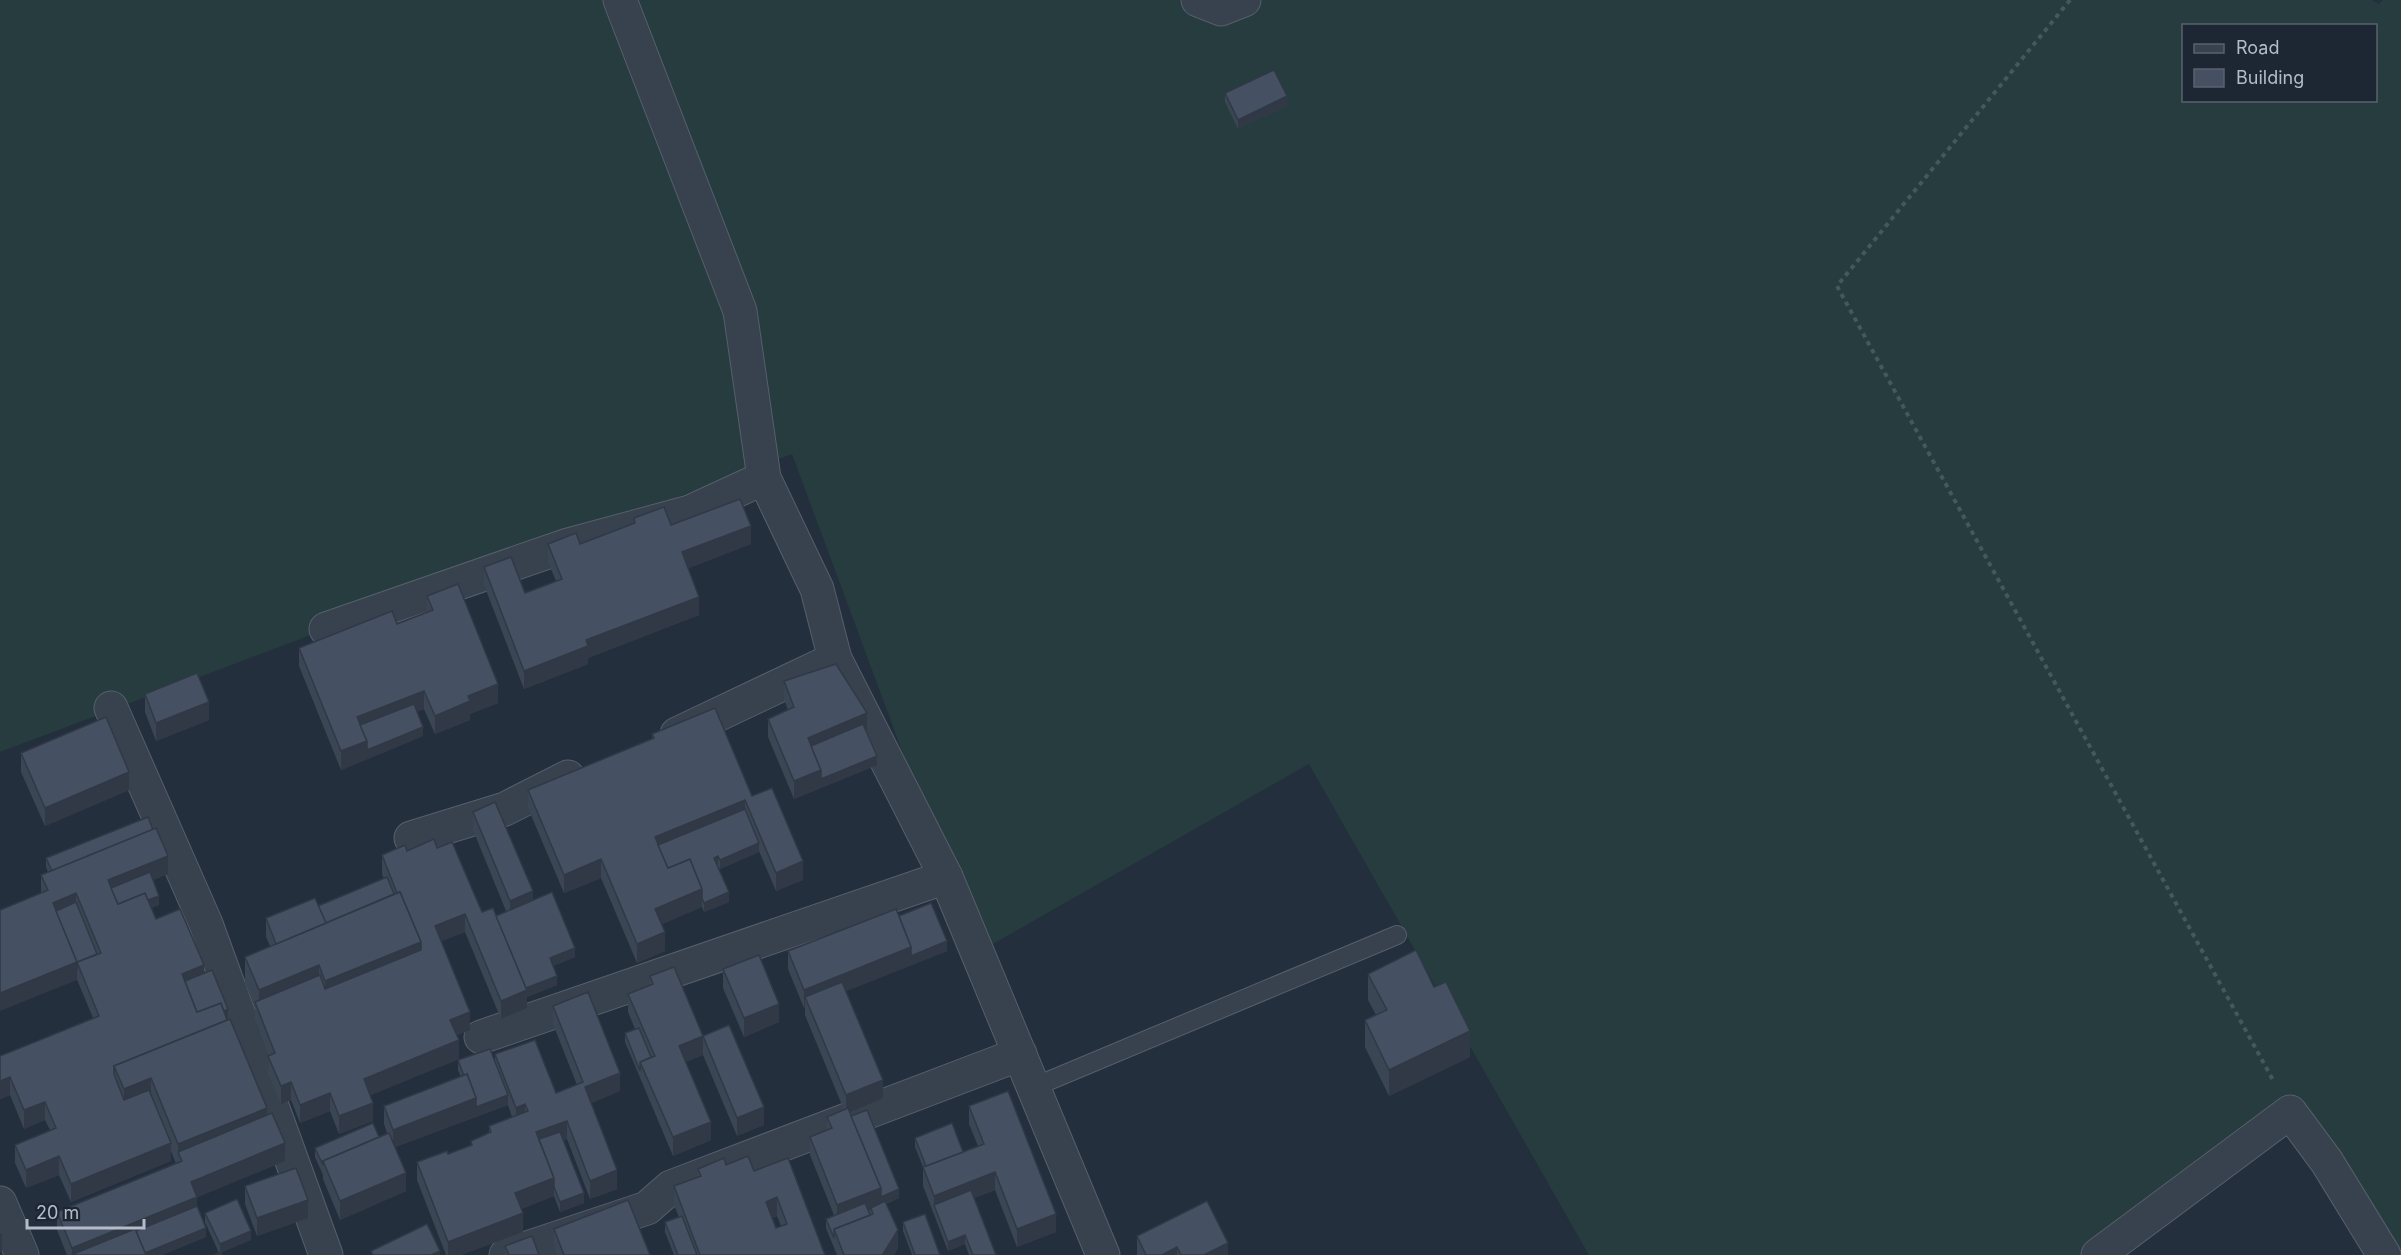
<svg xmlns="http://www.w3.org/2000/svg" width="2401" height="1255" font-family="Inter,sans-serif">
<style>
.garden{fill:#263c3f;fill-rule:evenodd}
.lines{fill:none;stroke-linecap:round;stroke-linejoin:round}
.service-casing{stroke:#565f6c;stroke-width:20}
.minor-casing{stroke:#565f6c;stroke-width:35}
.path{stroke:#44595c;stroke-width:4;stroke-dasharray:4.5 4.5;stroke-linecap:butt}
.service{stroke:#38414e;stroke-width:18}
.minor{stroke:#38414e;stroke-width:33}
.wall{fill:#3b4654;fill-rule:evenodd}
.shaded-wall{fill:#303945}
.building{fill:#455162;stroke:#303945;stroke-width:1.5;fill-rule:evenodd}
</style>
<rect width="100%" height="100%" fill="#242f3e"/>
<path class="garden" d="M0,0H2372L2379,4L2383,0H2401V1255H2365L2290,1113L2080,1255H1589L1309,764L977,953L792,454L0,752ZM2184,26H2376V100H2184Z"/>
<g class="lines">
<g class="service-casing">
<path id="service" d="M1034,1087L1397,935"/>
</g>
<g class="minor-casing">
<g id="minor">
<path d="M620,0L740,311L764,478L817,589L835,659L946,877L1103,1255"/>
<path d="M1198,0L1221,9L1244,0"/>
<path d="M326,629L565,546L690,512L764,478"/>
<path d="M111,708L206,924L326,1255"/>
<path d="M677,734L835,659"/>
<path d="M411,838L505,809L568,777"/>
<path d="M481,1037L946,877"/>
<path d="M0,1203L22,1255"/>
<path d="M506,1255L647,1208L671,1187L1020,1054"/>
<path d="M2098,1255L2290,1112L2327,1162L2384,1255"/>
</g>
</g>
<path class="path" d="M2070,0L1837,286L2273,1080"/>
<use href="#service" class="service"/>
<use href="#minor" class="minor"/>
</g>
<g class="wall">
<path d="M1225,93L1287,106L1238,129L1225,102Z"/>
<path d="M634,518L671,525L751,544L688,568L699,615L588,658V664L524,689L484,585V567L525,593L556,581L548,562V544H580L634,524Z"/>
<path d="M427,596L498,703L470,714V720L435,734L424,709L417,712L423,736L341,770L299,666V648L397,624L427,612Z"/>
<path d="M784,681L867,731H866L877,765L794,799L768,737V719L788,710L784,699Z"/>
<path d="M145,694L209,720L156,741L145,712Z"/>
<path d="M652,734L752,796L803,880L776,891L759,851V852L720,869L718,866H717L729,902L704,912L702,907L662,924L665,951L637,963L601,878L564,893L528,808V790L652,739Z"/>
<path d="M21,753L129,790L45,826L21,772Z"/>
<path d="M473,812L533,900L575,957L553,966L557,985L527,997V1008L501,1019L465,932L441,941L470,1030L457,1035L459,1059L370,1095L373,1121L339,1134L330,1111L300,1123L291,1100L281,1104L268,1074L269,1056L255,1020V1007L245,983V957L270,946L266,937V918L318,906L384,879L382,874V855L407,851L437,848L482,912L496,916L506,911L473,830Z"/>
<path d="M46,858L168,874L153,880L159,905L151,908L156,919L204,974L228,1018H227L285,1161L197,1197V1206L206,1237L162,1255H67L57,1230V1212L176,1164L171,1151V1161L71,1202L59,1175L26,1188L15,1163V1145L50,1130L45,1120L24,1129L10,1095L0,1099V1056L93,1018L41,893V875L48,872L46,867Z"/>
<path d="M899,916L947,951L846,991L883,1098L850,1112L899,1198L886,1204L898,1248L894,1255H837L826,1228V1219L834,1215L810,1155V1137L827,1130V1117L844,1110L805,1015V1007L804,1008L788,969V951Z"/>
<path d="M723,969L779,1022L744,1037L723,988Z"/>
<path d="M1368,974L1470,1057L1389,1096L1365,1047V1020L1376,1015L1368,1000Z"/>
<path d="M650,976L703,1036L764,1125L737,1136L703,1055L685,1062L711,1140L673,1156L625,1042V1033L635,1029L628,1012V994L650,985Z"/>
<path d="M553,1006L620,1091L591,1103L617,1189L590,1199L567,1139L563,1140L584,1203L560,1212L554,1196L521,1209L523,1232L461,1255H446L417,1180V1162L448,1154L471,1146V1141L489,1133V1126L512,1117L508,1105L395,1147L406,1191L340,1220L323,1179V1175L315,1157V1148L379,1137L387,1133L384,1124V1106L461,1077L458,1070V1060L495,1063V1054L556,1093L577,1085L553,1024Z"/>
<path d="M969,1106L1056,1232L1017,1247L995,1190L974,1198L996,1255H969L965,1244L948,1251L923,1186V1167L915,1147V1138L963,1152L978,1146L969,1124Z"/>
<path d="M726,1165L754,1171L825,1255H674L665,1232V1222L679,1217L674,1205V1186L698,1177V1169ZM777,1216L781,1226L776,1228L772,1218Z"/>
<path d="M245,1186L308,1218L257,1236L245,1204Z"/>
<path d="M205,1213L251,1240L219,1253L205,1222Z"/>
<path d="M903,1222L940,1255H912L903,1231Z"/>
<path d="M554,1229L650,1255H557L554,1247Z"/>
<path d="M1137,1236L1228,1255H1137Z"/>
<path d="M505,1246L539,1255H505Z"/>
</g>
<g class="shaded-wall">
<path d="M1287,96V106L1238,129V120Z"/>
<path d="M751,526V544L682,571V552Z"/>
<path d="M699,597V615L588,658V664L524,689V671L586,640Z"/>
<path d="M498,684V703L470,714V720L435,734V716L468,696Z"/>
<path d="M424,691V709L361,734L357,717Z"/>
<path d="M209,702V720L156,741V723Z"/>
<path d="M867,713V731L811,755L808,738Z"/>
<path d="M423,727V736L341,770V751L367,741Z"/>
<path d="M877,756V765L794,799V781L821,770Z"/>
<path d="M129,772V790L45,826V808Z"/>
<path d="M745,800V818L658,854L655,837Z"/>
<path d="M759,843V852L720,869V860Z"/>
<path d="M168,856V874L111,897L108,880Z"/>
<path d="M718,856V866L714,867V858Z"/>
<path d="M601,859V878L564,893V875Z"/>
<path d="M803,861V880L776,891V873Z"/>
<path d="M702,889V907L655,927V909Z"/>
<path d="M533,891V910L510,919V901Z"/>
<path d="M729,892V902L704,912V903Z"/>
<path d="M76,893V912L56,920L53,903Z"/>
<path d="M159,896V905L118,922V913Z"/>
<path d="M465,914V932L435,944V926Z"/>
<path d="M665,932V951L637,963V944Z"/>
<path d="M947,941V951L809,1006L805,997V1007L804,1008V990L911,947Z"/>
<path d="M421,942V968L325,1007V981Z"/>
<path d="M575,948V957L550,967V958Z"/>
<path d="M77,962V980L0,1011V993Z"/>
<path d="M204,965V983L185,991L182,974Z"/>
<path d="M319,965V991L259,1012V990Z"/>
<path d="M557,976V985L527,997V1008L501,1019V1001L523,990Z"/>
<path d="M779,1004V1022L744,1037V1018Z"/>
<path d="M228,1009V1018L197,1031V1021Z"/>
<path d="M470,1012V1030L450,1038V1020Z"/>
<path d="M1470,1031V1057L1389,1096V1070Z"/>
<path d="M703,1036V1055L679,1064V1046Z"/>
<path d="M459,1040V1059L364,1098V1079Z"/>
<path d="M620,1073V1091L585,1105V1087Z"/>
<path d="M10,1077V1095L0,1099V1081Z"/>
<path d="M151,1078V1104L124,1116V1089Z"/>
<path d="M883,1080V1098L846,1114V1095Z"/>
<path d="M291,1082V1100L281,1104V1086Z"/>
<path d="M330,1093V1111L300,1123V1105Z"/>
<path d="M508,1095V1105L393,1148V1130L476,1098Z"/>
<path d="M45,1102V1120L24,1129V1110Z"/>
<path d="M373,1103V1121L339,1134V1116Z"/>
<path d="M525,1104V1122L516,1126V1108Z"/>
<path d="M764,1107V1125L737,1136V1118Z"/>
<path d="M267,1108V1134L182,1161L178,1152V1144Z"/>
<path d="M567,1121V1139L539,1149L536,1132Z"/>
<path d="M711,1122V1140L673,1156V1137Z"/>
<path d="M171,1143V1161L71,1202V1184Z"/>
<path d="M285,1143V1161L191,1200V1182Z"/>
<path d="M59,1156V1175L26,1188V1170Z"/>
<path d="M617,1170V1189L590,1199V1181Z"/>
<path d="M995,1172V1190L937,1213L934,1205V1196Z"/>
<path d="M406,1173V1191L340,1220V1201Z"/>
<path d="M554,1178V1196L515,1211V1193Z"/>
<path d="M881,1188L899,1189V1198L837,1223V1205Z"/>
<path d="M584,1193V1203L560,1212V1202Z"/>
<path d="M197,1197V1216L72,1255V1248Z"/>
<path d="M777,1197V1216L766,1220V1202Z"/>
<path d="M308,1200V1218L257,1236V1218Z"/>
<path d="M523,1213V1232L461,1255H448V1242Z"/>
<path d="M1056,1214V1232L1017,1247V1229Z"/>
<path d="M206,1228V1237L162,1255H142V1254Z"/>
<path d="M898,1230V1248L894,1255H883Z"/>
<path d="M251,1231V1240L220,1253V1244Z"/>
<path d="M2,1233V1252H0V1234Z"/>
<path d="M965,1235V1244L948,1251V1242Z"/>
<path d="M1228,1243V1255H1204Z"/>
<path d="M1177,1247V1255H1162Z"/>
<path d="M440,1251V1255H431Z"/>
</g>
<g class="building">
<path d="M1274,70L1287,96L1238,120L1225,93Z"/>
<path d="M740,499L751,526L682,552L699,597L586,640L588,646L524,671L484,567L511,557L525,593L562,579L548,544L576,533L580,544L635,523L634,518L664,507L671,525Z"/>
<path d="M458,584L498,684L468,696L470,701L435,716L424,691L357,717L367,741L341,751L299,648L392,611L397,624L433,610L427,596Z"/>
<path d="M836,664L867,713L808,738L821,770L794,781L768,719L794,707L784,681Z"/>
<path d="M197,673L209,702L156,723L145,694Z"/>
<path d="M414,704L423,727L367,750V741L360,725Z"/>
<path d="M715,708L752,796L772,788L803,861L776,873L745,800L655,837L668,868L690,859L702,889L655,909L665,932L637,944L601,859L564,875L528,790L654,738L652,734Z"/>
<path d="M106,717L129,772L45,808L21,753Z"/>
<path d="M863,724L877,756L821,779V770L811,746Z"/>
<path d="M495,802L533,891L510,901L473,812Z"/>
<path d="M745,809L759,843L720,860L718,856L714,858L729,892L704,903L702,898V889L690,859L668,868L658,845Z"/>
<path d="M148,817L153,830L52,871L46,858Z"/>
<path d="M156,828L168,856L108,880L118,904L145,893L156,919L180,909L204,965L182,974L197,1012L221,1003L227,1020L114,1066V1074L124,1100L149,1090L171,1143L71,1184L59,1156L26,1170L15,1145L56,1128L45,1102L24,1110L10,1077L0,1081V1056L99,1016L77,962L101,953L76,893L53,903L77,962L0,993V910L48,890L41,875Z"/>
<path d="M434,839L437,848L452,842L482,912L493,908L527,990L501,1001L465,914L435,926L470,1012L450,1020L459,1040L364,1079L373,1103L339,1116L330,1093L300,1105L291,1082L281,1086L268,1056L275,1053L255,1002L320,975L325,989L421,950V942L400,892L397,893L382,855L405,845L407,851Z"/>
<path d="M150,872L159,896L148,900L145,893L118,904L111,888Z"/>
<path d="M387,877L394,894L326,923L318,906Z"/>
<path d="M400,892L421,942L325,981L319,965L259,990L245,957Z"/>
<path d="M552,892L575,948L550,958L557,976L526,988L496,916Z"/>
<path d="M315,898L326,923L276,944L266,918Z"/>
<path d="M76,902L97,954L77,962V971V962L56,911Z"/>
<path d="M931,903L947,941L911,956V947L899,916Z"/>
<path d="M896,909L911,947L804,990L788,951Z"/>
<path d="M1416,950L1434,987L1446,982L1470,1031L1389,1070L1365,1020L1387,1010L1368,974Z"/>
<path d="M759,955L779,1004L744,1018L723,969Z"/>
<path d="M674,967L703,1036L679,1046L711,1122L673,1137L640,1062L655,1056L628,994L653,984L650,976Z"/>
<path d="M212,970L228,1009L224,1011L221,1003L197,1012L185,981Z"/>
<path d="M842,982L883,1080L846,1095L805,997Z"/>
<path d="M588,992L620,1073L585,1087L617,1170L590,1181L567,1121L536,1132L554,1178L515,1193L523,1213L448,1242L417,1162L447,1151L448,1154L472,1145L471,1141L491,1132L489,1126L528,1111L525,1104L516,1108L495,1054L535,1040L556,1093L583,1082L553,1006Z"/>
<path d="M230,1019L267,1108L178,1144L151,1078L124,1089L114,1066Z"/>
<path d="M729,1025L764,1107L737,1118L703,1036Z"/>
<path d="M639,1028L651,1057L640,1062V1071L625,1033Z"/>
<path d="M490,1049L508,1095L476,1107V1098L467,1074L464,1076L458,1060Z"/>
<path d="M467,1074L476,1098L393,1130L384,1106Z"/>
<path d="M1008,1091L1056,1214L1017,1229L995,1172L934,1196L923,1167L984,1144L969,1106Z"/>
<path d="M848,1108L881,1188L837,1205L810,1137L832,1128L827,1117Z"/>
<path d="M867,1110L899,1189L881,1197V1188L851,1116Z"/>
<path d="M272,1113L285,1143L191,1182L197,1197L72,1248L57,1212L182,1161L178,1152Z"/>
<path d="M373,1123L379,1137L323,1161V1165L315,1148Z"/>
<path d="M952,1123L963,1152L926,1166L915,1138Z"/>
<path d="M560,1132L584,1193L560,1202L554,1187V1178L539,1139Z"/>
<path d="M389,1133L406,1173L340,1201L323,1161Z"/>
<path d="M748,1156L754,1171L788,1158L825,1255H700L674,1186L701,1176L698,1169L724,1158L726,1165ZM777,1197L787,1224L776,1228L766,1202Z"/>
<path d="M296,1168L308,1200L257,1218L245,1186Z"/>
<path d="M971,1190L996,1255H973L965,1235L948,1242L934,1205Z"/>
<path d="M237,1199L251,1231L220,1244L205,1213Z"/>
<path d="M628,1200L650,1255H564L554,1229Z"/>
<path d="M885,1201L898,1230L883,1254V1255H844L834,1229L873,1214L871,1208Z"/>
<path d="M1207,1201L1228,1243L1204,1255H1181L1177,1247L1162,1255H1146L1137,1236Z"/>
<path d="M865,1203L870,1215L834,1229V1238L826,1219Z"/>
<path d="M197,1206L206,1228L145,1253L136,1231Z"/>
<path d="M925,1214L940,1255H915L903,1222Z"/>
<path d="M682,1216L697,1255H678L665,1222Z"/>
<path d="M427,1224L440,1251L431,1255H373L371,1251Z"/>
<path d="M135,1229L146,1255H71Z"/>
<path d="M532,1236L539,1255H509L505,1246Z"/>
<path d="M221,1252L222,1255H214Z"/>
</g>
<rect x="2182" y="24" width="195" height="78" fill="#1d2633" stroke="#59626f" stroke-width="1.5"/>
<rect x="2194" y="44" width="30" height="9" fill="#38414e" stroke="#59626f" stroke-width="1.5"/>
<text x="2236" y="54" font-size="18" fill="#b4bcc9">Road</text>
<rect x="2194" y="69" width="30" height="18" fill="#455162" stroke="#59626f" stroke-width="1.5"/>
<text x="2236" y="84" font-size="18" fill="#b4bcc9">Building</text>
<path d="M27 1219v9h117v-9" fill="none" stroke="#b4bcc9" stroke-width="3"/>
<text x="36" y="1219" font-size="18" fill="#b4bcc9" stroke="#1d2633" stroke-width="4.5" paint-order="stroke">20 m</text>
</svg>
